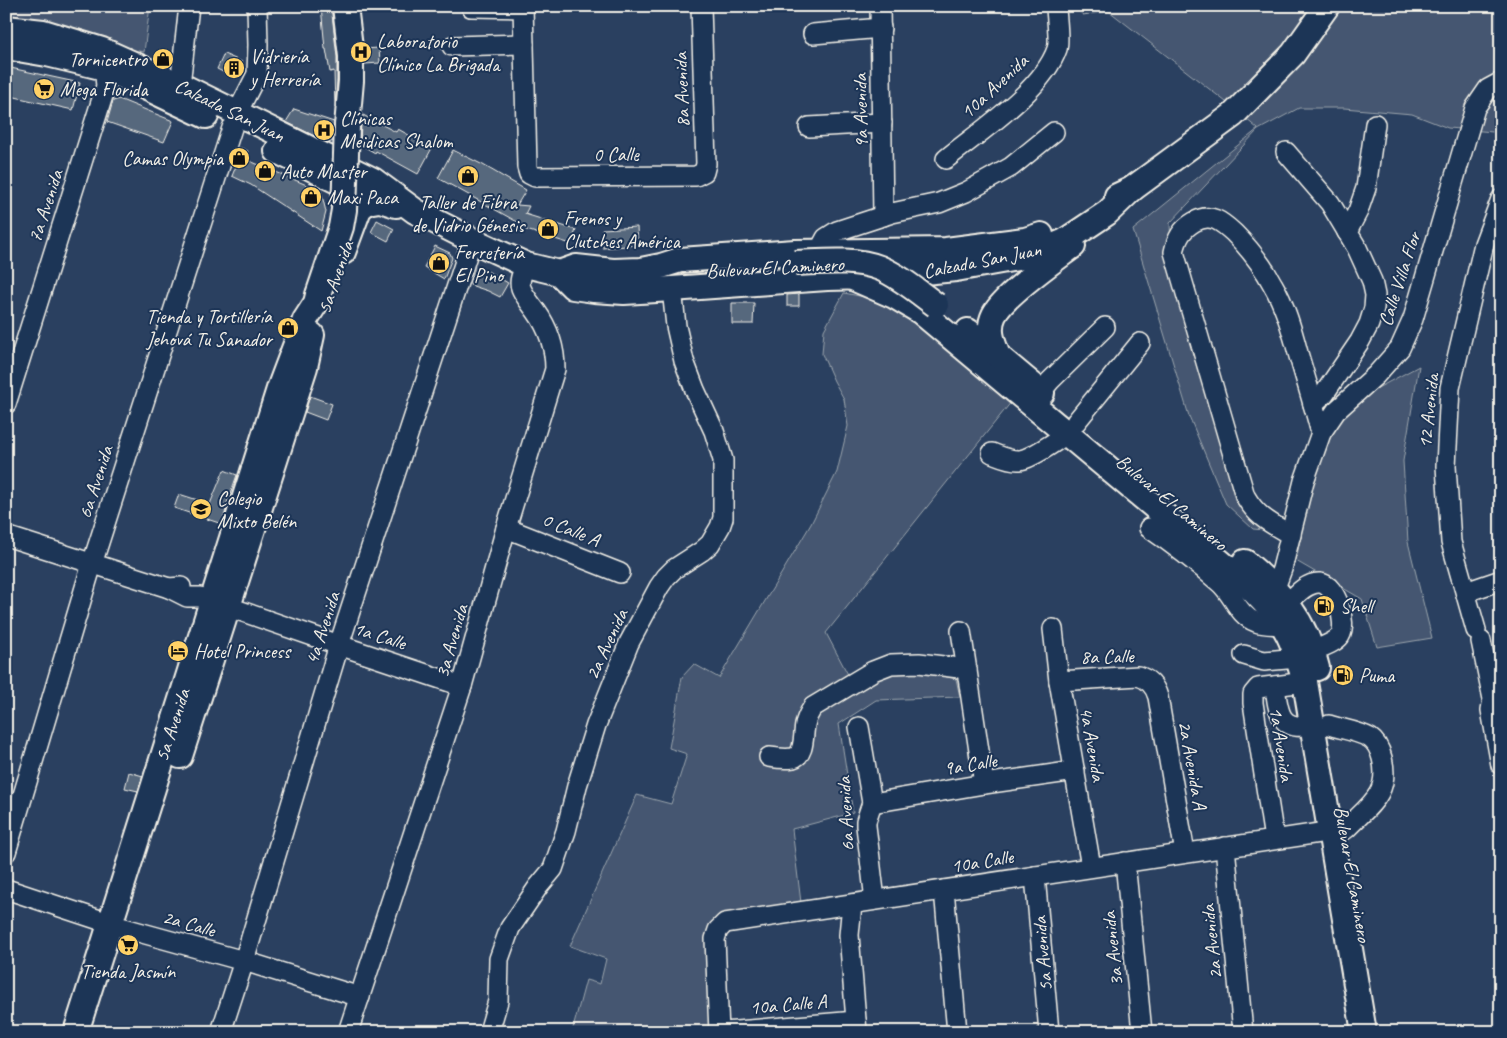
<svg xmlns="http://www.w3.org/2000/svg" width="1507" height="1038" font-family="Caveat,sans-serif">
<style>
.green{fill:#445771;stroke:#9ca4ac}
.building{fill:#56677d;stroke:#f4f1e8}
.lines{fill:none;stroke-linecap:round;stroke-linejoin:round}
.minor-casing{stroke:#f4f1e8;stroke-width:22}
.major-casing{stroke:#f4f1e8;stroke-width:28}
.minor{stroke:#1d3557;stroke-width:19}
.major{stroke:#1d3557;stroke-width:24}
.major-bridge-casing{stroke:#f4f1e8;stroke-width:28;stroke-linecap:butt}
.major-bridge{stroke:#1d3557;stroke-width:24}
.labels{text-anchor:middle;stroke-width:4;stroke-linejoin:round;paint-order:stroke}
.poi-label{font-size:20px;fill:#f4f1e8;stroke:#1d3557;text-anchor:start}
.street-label{font-size:20px;fill:#f4f1e8;stroke:#1d3557}
</style>
<rect width="100%" height="100%" fill="#2a4060"/>
<filter id="ink" filterUnits="userSpaceOnUse"><feTurbulence type="fractalNoise" baseFrequency=".02" numOctaves="2"/><feDisplacementMap in="SourceGraphic" scale="10" xChannelSelector="R" yChannelSelector="G"/><feConvolveMatrix kernelMatrix="1 2 1 2 8 2 1 2 1" color-interpolation-filters="sRGB"/></filter>
<g filter="url(#ink)">
<g class="green">
<path d="M6,6H150L144,52L57,36L6,24Z"/>
<path d="M1073,6H1501V129L1493,132L1448,128L1412,114L1344,108H1299L1258,130L1170,223L1171,249L1253,505L1275,531L1253,529L1226,504L1189,416L1133,230L1258,129L1226,102L1109,11L1083,15Z"/>
<path d="M844,293L875,299L905,311L1012,401L826,633L853,684L904,667L956,679L960,697L876,700L839,724L853,813L792,829L802,911L715,927L711,1032H572L586,980L600,984L606,959L570,946L637,795L671,804L687,754L669,748L682,677L694,664L719,678L811,524L837,472L848,426L844,399L834,381L822,354L824,330Z"/>
<path d="M1419,366L1403,461L1408,542L1432,638L1377,647L1362,599L1296,561L1314,467L1329,427L1357,399Z"/>
</g>
<g class="building">
<path d="M321,6H331L337,57V80L335,108L334,71L330,72L326,49H325Z"/>
<path d="M379,48L380,63L365,64L364,49Z"/>
<path d="M224,54L242,62L235,78L217,69Z"/>
<path d="M6,67L80,83L73,110L6,95Z"/>
<path d="M119,99L173,121L164,142L107,122L113,101Z"/>
<path d="M294,109L334,122L333,141L329,143L286,122Z"/>
<path d="M363,115L396,132L398,129L432,148L418,174L376,151L375,153L360,144L361,123H363Z"/>
<path d="M241,148L248,151L245,159L321,191L326,212L321,231L251,185L232,176L236,166L232,165L237,149Z"/>
<path d="M453,150L483,165L526,190L517,205L529,206L525,214L576,230L571,244L520,228L521,224L438,178Z"/>
<path d="M377,220L394,229L388,241L371,232Z"/>
<path d="M637,227L638,245L603,248L602,229Z"/>
<path d="M435,246L450,253L452,258L444,279L424,267Z"/>
<path d="M476,267L489,272L508,283L500,297L488,291L470,285Z"/>
<path d="M799,294V306H787V295Z"/>
<path d="M732,303H754L753,324H732Z"/>
<path d="M310,396L332,404L326,420L305,412Z"/>
<path d="M224,470L237,475L225,509L226,510L222,524L174,508L179,494L210,504Z"/>
<path d="M174,641L184,645L179,659L169,655Z"/>
<path d="M129,772L143,776L138,791L125,788Z"/>
</g>
<g class="lines">
<g class="minor-casing">
<g id="minor">
<path d="M523,6L527,167L529,174L535,177L696,176L704,172L706,164L701,6"/>
<path d="M880,6L883,216"/>
<path d="M471,7L523,8"/>
<path d="M813,34L881,28"/>
<path d="M452,46L524,44"/>
<path d="M180,85L189,6"/>
<path d="M237,113L257,74L258,45L257,6"/>
<path d="M809,127L882,123"/>
<path d="M1286,152L1330,203L1357,248L1372,281L1375,295L1374,308L1369,324L1360,341L1324,394L1313,404"/>
<path d="M946,159C979,132 1043,90 1057,49C1060,40 1056,16 1056,6"/>
<path d="M1347,232L1358,211L1366,188L1375,124"/>
<path d="M819,251L826,238L837,231L892,213L939,203L966,192L1011,167L1054,132"/>
<path d="M1041,392L1050,381L1105,327"/>
<path d="M6,404L106,86L103,56"/>
<path d="M1076,422L1140,343"/>
<path d="M992,453C1000,456 1010,461 1020,460C1030,459 1057,441 1066,434"/>
<path d="M506,528L620,573"/>
<path d="M1149,528C1174,545 1197,563 1220,583C1233,594 1238,616 1256,622C1264,625 1275,624 1283,625"/>
<path d="M1291,535C1270,523 1257,517 1245,496L1174,252C1177,238 1182,229 1194,222C1211,212 1222,222 1234,233C1249,248 1263,266 1273,285C1285,305 1292,330 1298,353C1306,380 1314,406 1321,433"/>
<path d="M6,536L169,588L181,587"/>
<path d="M169,588L187,597H200L339,645L462,686"/>
<path d="M1275,588L1282,569L1304,481L1321,433L1336,411L1376,375L1400,348L1413,319L1475,108L1488,89L1501,82"/>
<path d="M1466,592L1501,580"/>
<path d="M1288,603C1296,595 1307,582 1320,583C1336,584 1348,624 1340,636C1335,643 1321,647 1313,651"/>
<path d="M1053,629L1059,681L1091,867"/>
<path d="M1476,630L1451,542L1446,466L1450,388L1484,244L1501,199"/>
<path d="M961,631L984,784"/>
<path d="M1481,641L1493,699L1491,710L1501,765"/>
<path d="M1244,655L1264,661L1298,658"/>
<path d="M1059,681L1138,676C1149,679 1155,686 1158,697L1185,853"/>
<path d="M1275,686C1278,712 1280,732 1312,725"/>
<path d="M859,727L872,803L866,821V826L875,900"/>
<path d="M769,757C776,758 786,759 793,758C805,755 803,735 805,725C806,718 809,713 813,707L873,671L891,664L919,663L967,669"/>
<path d="M872,803L984,784L1075,771"/>
<path d="M1274,839L1253,703V694L1258,688L1305,682"/>
<path d="M1225,847L1243,1032"/>
<path d="M6,852L92,564L232,128"/>
<path d="M1125,862L1142,1032"/>
<path d="M1035,876L1049,1032"/>
<path d="M6,889L124,928L244,961L360,997"/>
<path d="M944,890L957,1032"/>
<path d="M852,904L849,935L857,1032"/>
<path d="M221,1032L244,961L339,645L472,240"/>
<path d="M348,1032L462,686L506,528L555,369C555,347 549,329 536,311C531,304 524,296 521,288C518,280 523,272 526,265"/>
<path d="M489,1032L498,1001L499,959L510,928L538,887L553,869L566,831L577,786L596,725L629,643L659,587L666,577L674,569L702,551L710,544L720,527L723,518V460L714,431L695,390L684,361L676,326L672,289"/>
<path d="M719,1032L715,939L718,930L725,923L1346,829C1368,806 1391,794 1382,758C1380,750 1376,742 1370,738C1358,731 1341,729 1329,725"/>
<path d="M724,1032L856,1021"/>
</g>
</g>
<g class="major-casing">
<g id="major">
<path d="M345,6L351,56V81L347,126"/>
<path d="M6,28L43,32L102,50L180,85L373,180L415,211L472,240L526,265L559,273L573,287L594,290L624,292L672,289L827,278L869,277L956,269L1029,256L1065,241L1107,213L1132,189"/>
<path d="M6,47L47,54L105,68L206,116"/>
<path d="M277,151L365,195L396,205"/>
<path d="M1117,196L1132,189L1233,115L1293,54L1327,6"/>
<path d="M343,252L359,209L367,202L379,200"/>
<path d="M559,273L576,267L613,271L641,270L661,266L680,260L795,252L946,250L1025,240L1041,235"/>
<path d="M855,279L894,296L921,312L1242,580C1256,593 1270,608 1282,624C1293,639 1300,664 1305,682L1364,1032"/>
<path d="M968,331L1042,393"/>
<path d="M998,356C993,343 987,329 994,315C1004,295 1053,261 1073,246"/>
<path d="M1245,562C1281,592 1306,621 1317,668"/>
<path d="M180,756L305,367L312,335"/>
<path d="M76,1032L279,389L305,320L316,303L318,295"/>
</g>
</g>
<use href="#minor" class="minor"/>
<use href="#major" class="major"/>
<g class="major-bridge-casing">
<g id="major-bridge">
<path d="M795,263C823,262 854,258 880,268C901,277 918,292 936,305"/>
<path d="M318,295L341,227L344,210L347,126"/>
</g>
</g>
<use href="#major-bridge" class="major-bridge"/>
</g>
</g>
<defs>
<g id="hospital-disc" transform="scale(1.125)"><circle r="9.5" fill="#ffd166" stroke="#1d3557"/><path d="M-5-5h3v3.5h4V-5h3V5h-3V1.5h-4V5h-3Z" fill="#111"/></g>
<g id="shop-disc" transform="scale(1.125)"><circle r="9.5" fill="#ffd166" stroke="#1d3557"/><path d="M-5-2.5h2.3a2.7 3.5 0 0 1 5.4 0H5L5.5 6h-11ZM-1.5-2.5h3a1.5 2.3 0 0 0-3 0Z" fill="#111"/></g>
<g id="building-disc" transform="scale(1.125)"><circle r="9.5" fill="#ffd166" stroke="#1d3557"/><path d="M-4-6H4V6H1V3H-1V6H-4ZM-2.5-4.3h1.7v1.8h-1.7ZM.8-4.3h1.7v1.8H.8ZM-2.5-1h1.7V.8h-1.7ZM.8-1h1.7V.8H.8Z" fill="#111"/></g>
<g id="supermarket-disc" transform="scale(1.125)"><circle r="9.5" fill="#ffd166" stroke="#1d3557"/><path d="M-6-5.5h2.5l.6 2H6L4.5 2H-2.5L-4.4-4H-6ZM-1.5 3.2a1.3 1.3 0 1 0 .1 0ZM3 3.2a1.3 1.3 0 1 0 .1 0Z" fill="#111"/></g>
<g id="school-disc" transform="scale(1.125)"><circle r="9.5" fill="#ffd166" stroke="#1d3557"/><path d="M0-5L7-2L0 1L-7-2ZM-4 1L0 2.5L4 1V4Q0 6-4 4Z" fill="#111"/></g>
<g id="fuel-disc" transform="scale(1.125)"><circle r="9.5" fill="#ffd166" stroke="#1d3557"/><path d="M-5.5-6h7V0h2V4h1.3V-2.5L3-4.5l.8-.8L6-3V5H2.5V1h-1V6h-7ZM-4.2-4.7v3.2H.2V-4.7Z" fill="#111"/></g>
<g id="hotel-disc" transform="scale(1.125)"><circle r="9.5" fill="#ffd166" stroke="#1d3557"/><path d="M-6-4.5h1.5V1H6V5H4.5V3h-9V5H-6ZM-4 0a1.8 1.8 0 1 1 3.6 0ZM.5 0V-2.5h3Q6-2.5 6 0Z" fill="#111"/></g>
</defs>
<g fill-rule="evenodd">
<use href="#hospital-disc" x="361" y="52"/>
<use href="#shop-disc" x="163" y="59"/>
<use href="#building-disc" x="234" y="68"/>
<use href="#supermarket-disc" x="44" y="89"/>
<use href="#hospital-disc" x="324" y="130"/>
<use href="#shop-disc" x="239" y="158"/>
<use href="#shop-disc" x="265" y="171"/>
<use href="#shop-disc" x="468" y="176"/>
<use href="#shop-disc" x="311" y="197"/>
<use href="#shop-disc" x="548" y="229"/>
<use href="#shop-disc" x="439" y="263"/>
<use href="#shop-disc" x="288" y="328"/>
<use href="#school-disc" x="201" y="509"/>
<use href="#fuel-disc" x="1324" y="606"/>
<use href="#hotel-disc" x="178" y="651"/>
<use href="#fuel-disc" x="1343" y="675"/>
<use href="#supermarket-disc" x="128" y="945"/>
</g>
<g class="labels">
<g class="poi-label">
<text x="377" y="48">Laboratorio<tspan x="377" dy="23">Clínico La Brigada</tspan></text>
<text x="250" y="63">Vidriería<tspan x="250" dy="23">y Herrería</tspan></text>
<text x="147" y="66" text-anchor="end">Tornicentro</text>
<text x="60" y="96">Mega Florida</text>
<text x="340" y="125">Clínicas<tspan x="340" dy="23">Meidicas Shalom</tspan></text>
<text x="223" y="165" text-anchor="end">Camas Olympia</text>
<text x="281" y="178">Auto Master</text>
<text x="327" y="204">Maxi Paca</text>
<text x="468" y="209" text-anchor="middle">Taller de Fibra<tspan x="468" dy="23">de Vidrio Génesis</tspan></text>
<text x="564" y="225">Frenos y<tspan x="564" dy="23">Clutches América</tspan></text>
<text x="455" y="259">Ferretería<tspan x="455" dy="23">El Pino</tspan></text>
<text x="272" y="323" text-anchor="end">Tienda y Tortillería<tspan x="272" dy="23">Jehová Tu Sanador</tspan></text>
<text x="217" y="505">Colegio<tspan x="217" dy="23">Mixto Belén</tspan></text>
<text x="1340" y="613">Shell</text>
<text x="194" y="658">Hotel Princess</text>
<text x="1359" y="682">Puma</text>
<text x="128" y="978" text-anchor="middle">Tienda Jasmín</text>
</g>
<g class="street-label">
<text transform="translate(994 86) rotate(-43)" y="7">10a Avenida</text>
<text transform="translate(681 90) rotate(-92)" y="7">8a Avenida</text>
<text transform="translate(230 110) rotate(26)" y="7">Calzada San Juan</text>
<text transform="translate(860 111) rotate(-91)" y="7">9a Avenida</text>
<text x="616" y="161">0 Calle</text>
<text transform="translate(45 206) rotate(-72)" y="7">7a Avenida</text>
<text transform="translate(982 260) rotate(-11)" y="7">Calzada San Juan</text>
<text transform="translate(775 267) rotate(-3)" y="7">Bulevar El Caminero</text>
<text transform="translate(335 277) rotate(-71)" y="7">5a Avenida</text>
<text transform="translate(1399 279) rotate(-72)" y="7">Calle Villa Flor</text>
<text transform="translate(1428 411) rotate(-84)" y="7">12 Avenida</text>
<text transform="translate(95 482) rotate(-72)" y="7">6a Avenida</text>
<text transform="translate(1172 502) rotate(40)" y="7">Bulevar El Caminero</text>
<text transform="translate(571 529) rotate(22)" y="7">0 Calle A</text>
<text transform="translate(322 628) rotate(-72)" y="7">4a Avenida</text>
<text transform="translate(380 635) rotate(18)" y="7">1a Calle</text>
<text transform="translate(451 641) rotate(-74)" y="7">3a Avenida</text>
<text transform="translate(606 644) rotate(-65)" y="7">2a Avenida</text>
<text transform="translate(1107 656) rotate(-1)" y="7">8a Calle</text>
<text transform="translate(172 725) rotate(-72)" y="7">5a Avenida</text>
<text transform="translate(1093 744) rotate(80)" y="7">4a Avenida</text>
<text transform="translate(1282 744) rotate(81)" y="7">1a Avenida</text>
<text transform="translate(970 764) rotate(-9)" y="7">9a Calle</text>
<text transform="translate(1193 765) rotate(80)" y="7">2a Avenida A</text>
<text transform="translate(845 814) rotate(-93)" y="7">6a Avenida</text>
<text transform="translate(982 861) rotate(-9)" y="7">10a Calle</text>
<text transform="translate(1353 874) rotate(80)" y="7">Bulevar El Caminero</text>
<text transform="translate(189 923) rotate(16)" y="7">2a Calle</text>
<text transform="translate(1211 942) rotate(-96)" y="7">2a Avenida</text>
<text transform="translate(1112 949) rotate(-96)" y="7">3a Avenida</text>
<text transform="translate(1042 954) rotate(-95)" y="7">5a Avenida</text>
<text transform="translate(788 1004) rotate(-5)" y="7">10a Calle A</text>
</g>
</g>
<rect width="1507" height="1038" fill="none" stroke="#1d3557" stroke-width="25"/>
<rect x="12" y="12" width="1482" height="1013" fill="none" stroke="#f4f1e8" stroke-width="2" filter="url(#ink)"/>
</svg>
